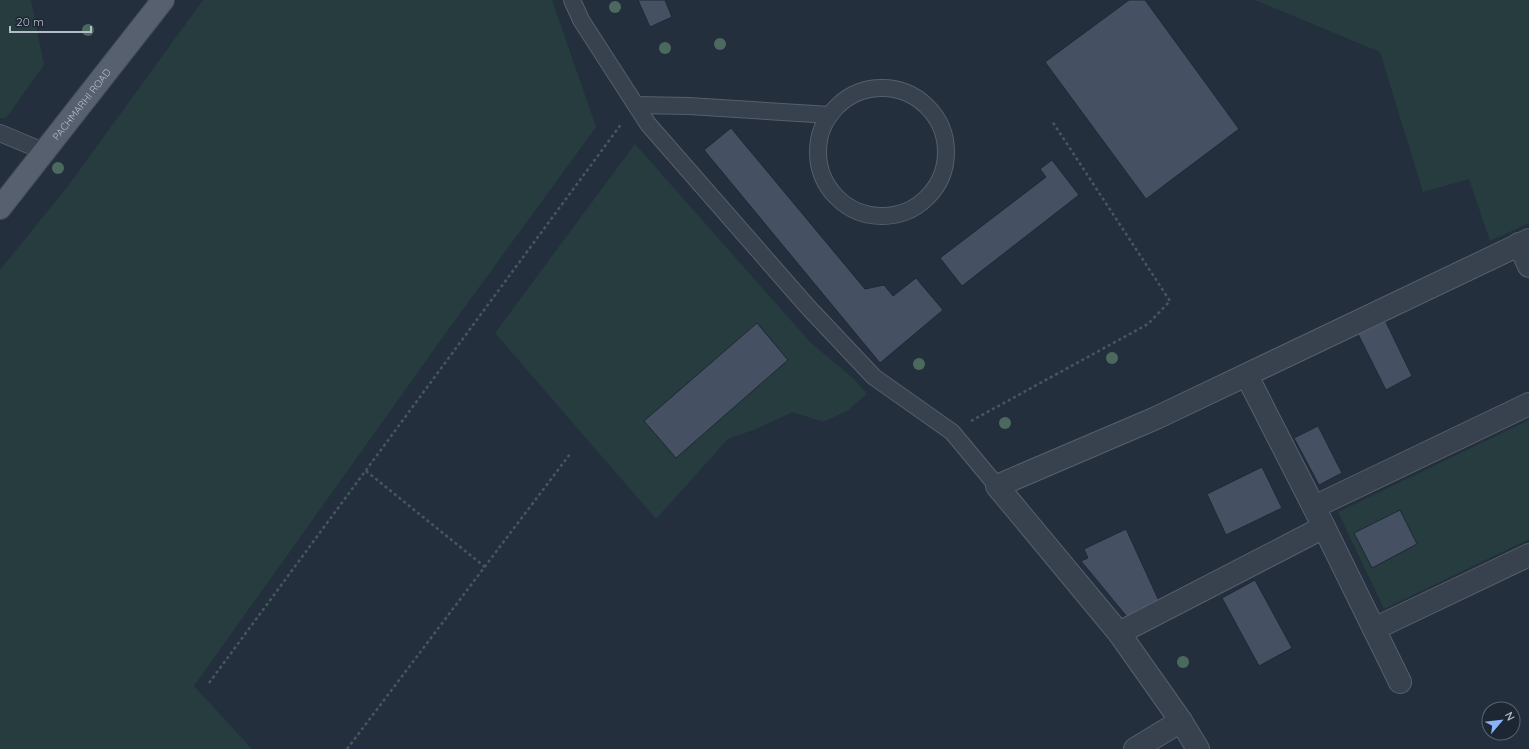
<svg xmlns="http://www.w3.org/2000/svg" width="1529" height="749" font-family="Quicksand,sans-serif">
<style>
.green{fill:#263c3f}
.building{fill:#455162;stroke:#1f2835}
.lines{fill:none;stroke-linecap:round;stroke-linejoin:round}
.service-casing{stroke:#565f6c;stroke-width:18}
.minor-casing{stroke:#565f6c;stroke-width:24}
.primary-casing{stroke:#414a57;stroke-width:24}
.path{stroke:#44595c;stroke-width:2.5;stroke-dasharray:3 3;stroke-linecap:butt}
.service{stroke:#38414e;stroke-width:16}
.minor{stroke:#38414e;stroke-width:22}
.primary{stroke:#56606e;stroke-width:22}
.tree{fill:#4b6a5d}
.labels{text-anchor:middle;stroke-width:3;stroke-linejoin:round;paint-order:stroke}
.street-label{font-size:10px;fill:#b4bcc9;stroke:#1d2633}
</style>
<rect width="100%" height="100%" fill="#242f3e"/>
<g class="green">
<path d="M0,0H31L44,65L6,118H0Z"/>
<path d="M203,0H552L596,127L448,330L194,686L252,749H0V270L68,186Z"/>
<path d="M1255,0H1529V223L1490,241L1469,179L1423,192L1380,52Z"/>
<path d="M635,144L810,342L854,379L867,394L847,411L823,422L793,412L756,429L728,439L656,519L495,333Z"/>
<path d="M1529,420V539L1384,609L1338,512Z"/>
</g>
<g class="building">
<path d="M638,0H665L672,17L650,27Z"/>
<path d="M1129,0H1145L1239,129L1146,199L1045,62Z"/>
<path d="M731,128L865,289L884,285L893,296L916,278L943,310L880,363L704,150Z"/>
<path d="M1052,160L1079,195L962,286L940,258L1046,177L1040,169Z"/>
<path d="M1384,318L1412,376L1386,390L1357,332Z"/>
<path d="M757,323L788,360L676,458L644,421Z"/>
<path d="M1318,426L1342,473L1319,485L1294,438Z"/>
<path d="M1262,467L1282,508L1226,535L1207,494Z"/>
<path d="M1400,510L1417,544L1372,568L1354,533Z"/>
<path d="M1126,529L1160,603L1128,618L1081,561L1088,558L1084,549Z"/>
<path d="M1255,580L1292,648L1259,666L1222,598Z"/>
</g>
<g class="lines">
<g class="service-casing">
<g id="service">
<path d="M572,0L581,20L648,124L807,306L874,377L952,432L997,486"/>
<circle cx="882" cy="152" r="64"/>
<path d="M636,105L689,106L830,115"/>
<path d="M0,133L43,151"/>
</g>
</g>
<g class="minor-casing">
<g id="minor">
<path d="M1519,244L1529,266"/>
<path d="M1247,376L1324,527L1400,682"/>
<path d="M1314,507L1529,404"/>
<path d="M1374,629L1529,555"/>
<path d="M1119,633L1324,527"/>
<path d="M1135,749L1181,721"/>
<path d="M1198,749L1181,721L1119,633L997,486L1156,418L1529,240"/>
</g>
</g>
<g class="primary-casing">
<g id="primary">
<path id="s1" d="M0,208L163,0"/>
</g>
</g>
<g class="path">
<path d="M971,421L1148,324L1170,301L1052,121"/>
<path d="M366,471L485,567"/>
<path d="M209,683L622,123"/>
<path d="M347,749L570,454"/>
</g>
<use href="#service" class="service"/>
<use href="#minor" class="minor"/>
<use href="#primary" class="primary"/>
</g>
<g class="tree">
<circle cx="615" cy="7" r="6"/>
<circle cx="88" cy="30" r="6"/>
<circle cx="720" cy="44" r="6"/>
<circle cx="665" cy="48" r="6"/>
<circle cx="58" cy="168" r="6"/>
<circle cx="1112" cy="358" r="6"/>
<circle cx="919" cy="364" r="6"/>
<circle cx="1005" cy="423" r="6"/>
<circle cx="1183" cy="662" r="6"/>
</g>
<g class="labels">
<g class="street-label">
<text dy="4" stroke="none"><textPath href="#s1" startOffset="132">PACHMARHI ROAD</textPath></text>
</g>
</g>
<g transform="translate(1501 721) rotate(62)"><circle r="19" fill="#1d2633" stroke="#59626f"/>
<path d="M0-3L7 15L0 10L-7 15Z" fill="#8ab4f8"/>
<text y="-6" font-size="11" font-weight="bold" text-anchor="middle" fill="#b4bcc9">N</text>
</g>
<path d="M10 26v6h81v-6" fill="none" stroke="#b4bcc9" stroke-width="2"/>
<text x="16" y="26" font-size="12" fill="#b4bcc9" stroke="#1d2633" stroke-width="3" paint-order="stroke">20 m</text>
</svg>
